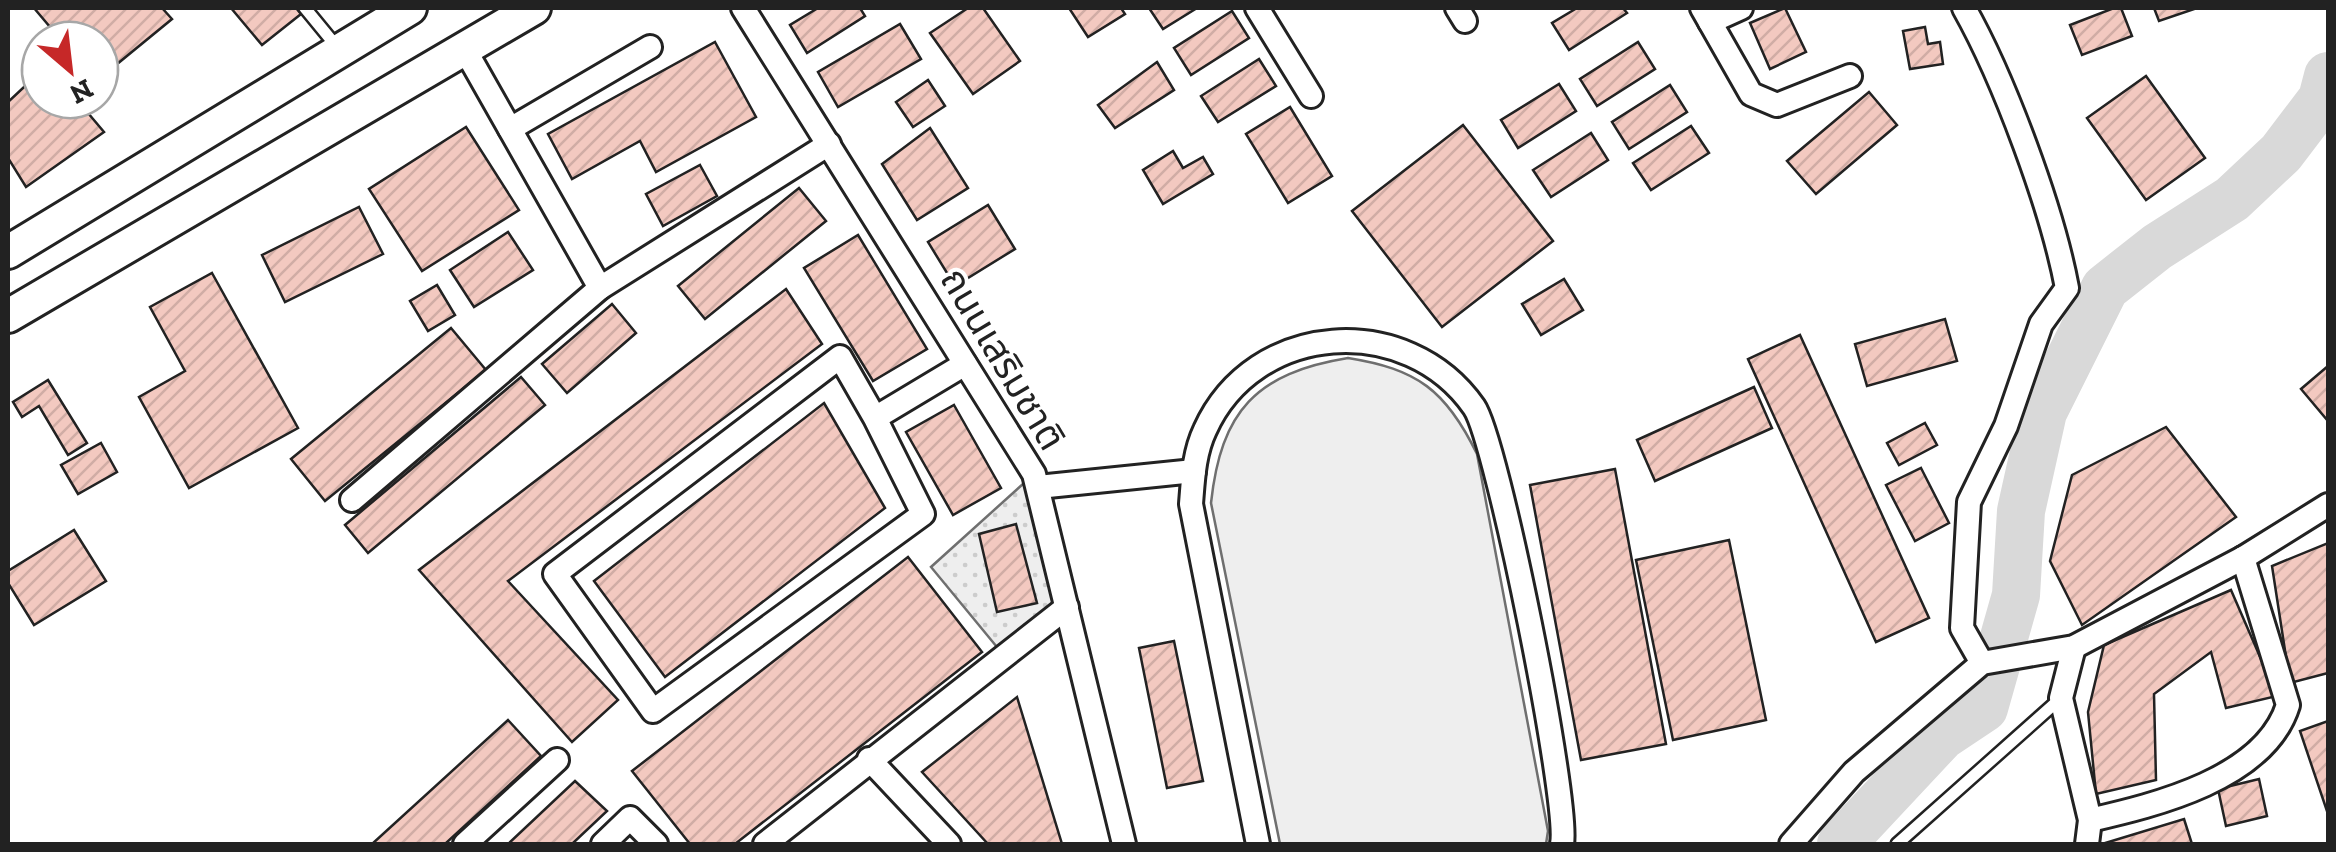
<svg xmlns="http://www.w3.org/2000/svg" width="2336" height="852" font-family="'Zilla Slab','Noto Sans Thai',serif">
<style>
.grass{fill:#eee;stroke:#6f6f6f;stroke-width:2.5}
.park{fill:url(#park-dots);stroke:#6f6f6f;stroke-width:2.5}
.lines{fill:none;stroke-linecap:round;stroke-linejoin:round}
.river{stroke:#d9d9d9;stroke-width:48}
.building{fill:url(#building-hatch);stroke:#222;stroke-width:2.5}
.service-casing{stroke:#222;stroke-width:16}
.minor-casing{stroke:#222;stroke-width:28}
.secondary-casing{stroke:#222;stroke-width:38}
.service{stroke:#fff;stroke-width:11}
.minor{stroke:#fff;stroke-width:22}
.secondary{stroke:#fff;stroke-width:32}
.labels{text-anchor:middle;stroke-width:8;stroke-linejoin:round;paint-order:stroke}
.street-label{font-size:38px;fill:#222;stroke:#fff}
</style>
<defs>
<pattern id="park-dots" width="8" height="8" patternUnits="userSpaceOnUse" patternTransform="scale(2.5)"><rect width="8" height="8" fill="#eee"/><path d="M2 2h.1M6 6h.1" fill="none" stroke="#ccc" stroke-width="1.8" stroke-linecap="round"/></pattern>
<pattern id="building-hatch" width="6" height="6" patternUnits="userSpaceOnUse" patternTransform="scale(2.5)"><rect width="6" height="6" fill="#f3c9c0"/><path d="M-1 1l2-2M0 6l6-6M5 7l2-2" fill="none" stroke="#d0aca5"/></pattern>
</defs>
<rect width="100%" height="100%" fill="#fff"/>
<path class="grass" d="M1348,358C1417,369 1446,390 1477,454L1548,831L1546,844H1280L1211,503C1221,411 1256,373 1348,358Z"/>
<path class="park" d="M1034,474L1067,607L1006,658L931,567Z"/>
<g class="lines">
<path class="river" d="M1841,844L1942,736L1984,708L2016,595L2021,511L2043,412L2105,288L2157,247L2232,199L2281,153L2322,99L2328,76"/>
</g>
<g class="building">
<path d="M34,8H162L172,19L100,78V40H61Z"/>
<path d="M231,8H296L301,14L262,45Z"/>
<path d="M818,8H860L865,16L807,53L790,25Z"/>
<path d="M968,8H983L1020,61L973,94L930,33Z"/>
<path d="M1069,8H1121L1125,14L1088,37Z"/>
<path d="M1149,8H1197L1163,29Z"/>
<path d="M1577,8H1623L1627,13L1569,50L1552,23Z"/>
<path d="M1785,8L1806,52L1770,69L1750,23Z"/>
<path d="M2114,8H2121L2132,36L2082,55L2070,25Z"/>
<path d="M2154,8H2197L2159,21Z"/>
<path d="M1232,11L1249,38L1191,75L1174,48Z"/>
<path d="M900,24L921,59L838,107L818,72Z"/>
<path d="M1925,27L1928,44L1940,42L1943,64L1910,69L1903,31Z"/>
<path d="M715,42L756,117L656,172L640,141L572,179L548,134Z"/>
<path d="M1638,42L1655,69L1597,106L1580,79Z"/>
<path d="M1259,59L1276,86L1218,122L1201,96Z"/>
<path d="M1157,62L1174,90L1115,128L1098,105Z"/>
<path d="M40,72V100H77L104,132L26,187L8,158V102Z"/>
<path d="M2146,76L2205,158L2146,200L2087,118Z"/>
<path d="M928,80L945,106L913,127L896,102Z"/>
<path d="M1559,84L1576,111L1518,148L1501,120Z"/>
<path d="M1670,85L1687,112L1629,149L1612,122Z"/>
<path d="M1869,92L1897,125L1816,194L1787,161Z"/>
<path d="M1290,107L1332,176L1288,203L1246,134Z"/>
<path d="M1463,125L1553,241L1442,327L1352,211Z"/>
<path d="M1691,126L1709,153L1651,190L1633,163Z"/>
<path d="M466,127L519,210L422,271L369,189Z"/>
<path d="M930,128L968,188L917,220L882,164Z"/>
<path d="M1591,133L1608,160L1551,197L1533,170Z"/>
<path d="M1173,151L1183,168L1203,157L1213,174L1163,204L1143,170Z"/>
<path d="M700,165L717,196L663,226L646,194Z"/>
<path d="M799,188L826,221L705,319L678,286Z"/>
<path d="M988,205L1015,249L955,286L928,242Z"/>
<path d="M359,207L383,254L285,302L262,255Z"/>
<path d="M508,232L533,270L474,307L450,270Z"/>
<path d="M858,235L927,349L873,381L804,268Z"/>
<path d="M212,273L298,428L189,488L139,397L185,371L150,307Z"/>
<path d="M1564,279L1583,310L1541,335L1522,304Z"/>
<path d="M437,285L455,315L428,331L410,301Z"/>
<path d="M786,289L822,344L508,581L618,700L572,742L419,570Z"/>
<path d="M612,304L636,333L567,393L542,364Z"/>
<path d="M1945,319L1957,361L1867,386L1855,344Z"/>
<path d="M451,328L486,370L325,501L291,459Z"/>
<path d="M1800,335L1929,618L1876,642L1748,359Z"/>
<path d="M2328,366V421L2301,389Z"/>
<path d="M521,377L545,405L368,553L345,525Z"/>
<path d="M48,380L87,443L68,455L39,406L22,417L13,402Z"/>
<path d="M1754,387L1772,428L1655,481L1637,440Z"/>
<path d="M824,403L885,508L665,677L594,581Z"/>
<path d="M954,405L1001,488L953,515L906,432Z"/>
<path d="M1925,423L1937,445L1899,465L1887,443Z"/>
<path d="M2166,427L2236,517L2082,625L2050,561L2072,475Z"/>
<path d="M101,443L117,472L78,494L61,465Z"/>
<path d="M1921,468L1949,523L1915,541L1886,485Z"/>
<path d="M1615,469L1666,744L1581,760L1530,485Z"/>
<path d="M1016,524L1037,603L997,612L979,534Z"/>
<path d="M74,530L106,581L34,625L8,583V571Z"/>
<path d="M1729,540L1766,720L1673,740L1636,560Z"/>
<path d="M2328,543V673L2290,683L2272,566Z"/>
<path d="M908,557L982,652L735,844H690L632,771Z"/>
<path d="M2231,590L2277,696L2226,708L2211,652L2154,694L2156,780L2096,794L2088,712L2104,645Z"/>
<path d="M1174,641L1203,781L1167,788L1139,648Z"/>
<path d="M1017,697L1062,844H988L922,772Z"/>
<path d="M508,720L541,756L445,844H372Z"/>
<path d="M2328,721V814L2300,731Z"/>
<path d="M2259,779L2267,816L2226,826L2218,789Z"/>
<path d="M575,781L607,811L572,844H508Z"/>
<path d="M2184,819L2192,844H2102Z"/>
</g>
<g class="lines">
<g class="service-casing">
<g id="service">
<path d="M305,8L337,47"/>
<path d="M1897,844L2061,698"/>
</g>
</g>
<g class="minor-casing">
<g id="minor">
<path d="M743,8L1034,474L1124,844"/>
<path d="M1257,8L1311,96"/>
<path d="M1457,8L1465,21"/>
<path d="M1702,8L1710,22L1741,8"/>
<path d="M1964,8C2004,79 2052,208 2067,288L2041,324L2006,426L1969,502L1962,628L1982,663"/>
<path d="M1710,22L1751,94L1777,105L1850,76"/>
<path d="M510,129L650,47"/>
<path d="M600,288L829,144"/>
<path d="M875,418L840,357L555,574L653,711L923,514L875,418L965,364"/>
<path d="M1038,487L1194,471"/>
<path d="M352,500L600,288L464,48"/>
<path d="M2074,647L2061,698L2090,820L2087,844"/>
<path d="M869,759L949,844"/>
<path d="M2090,820C2155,805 2265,779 2288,705L2243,558"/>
<path d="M465,844L557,760"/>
<path d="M603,844L630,818L656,844"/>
<path d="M765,844L1067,607"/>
<path d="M1258,844L1191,504C1193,479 1194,453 1205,430C1254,321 1407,311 1474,407C1497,440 1570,803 1562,844"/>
<path d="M1791,844L1854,772L1982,663L2074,647L2243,558L2328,505"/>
</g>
</g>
<g class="secondary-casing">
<g id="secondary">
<path d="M8,252L410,8"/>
<path d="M8,316L534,8"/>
</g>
</g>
<use href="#service" class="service"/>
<use href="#minor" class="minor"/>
<use href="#secondary" class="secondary"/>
</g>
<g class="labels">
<g class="street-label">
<text transform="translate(1003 359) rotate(59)" y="13">ถนนเสริมชาติ</text>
</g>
</g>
<rect width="2336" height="852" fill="none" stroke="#222222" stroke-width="20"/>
<g transform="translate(70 70) rotate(152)"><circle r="48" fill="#ffffff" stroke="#a7a7a7" stroke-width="2.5"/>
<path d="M0-8L18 38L0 25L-18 38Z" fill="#c62828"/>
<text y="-15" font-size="28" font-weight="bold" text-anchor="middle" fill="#222222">N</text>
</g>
</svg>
